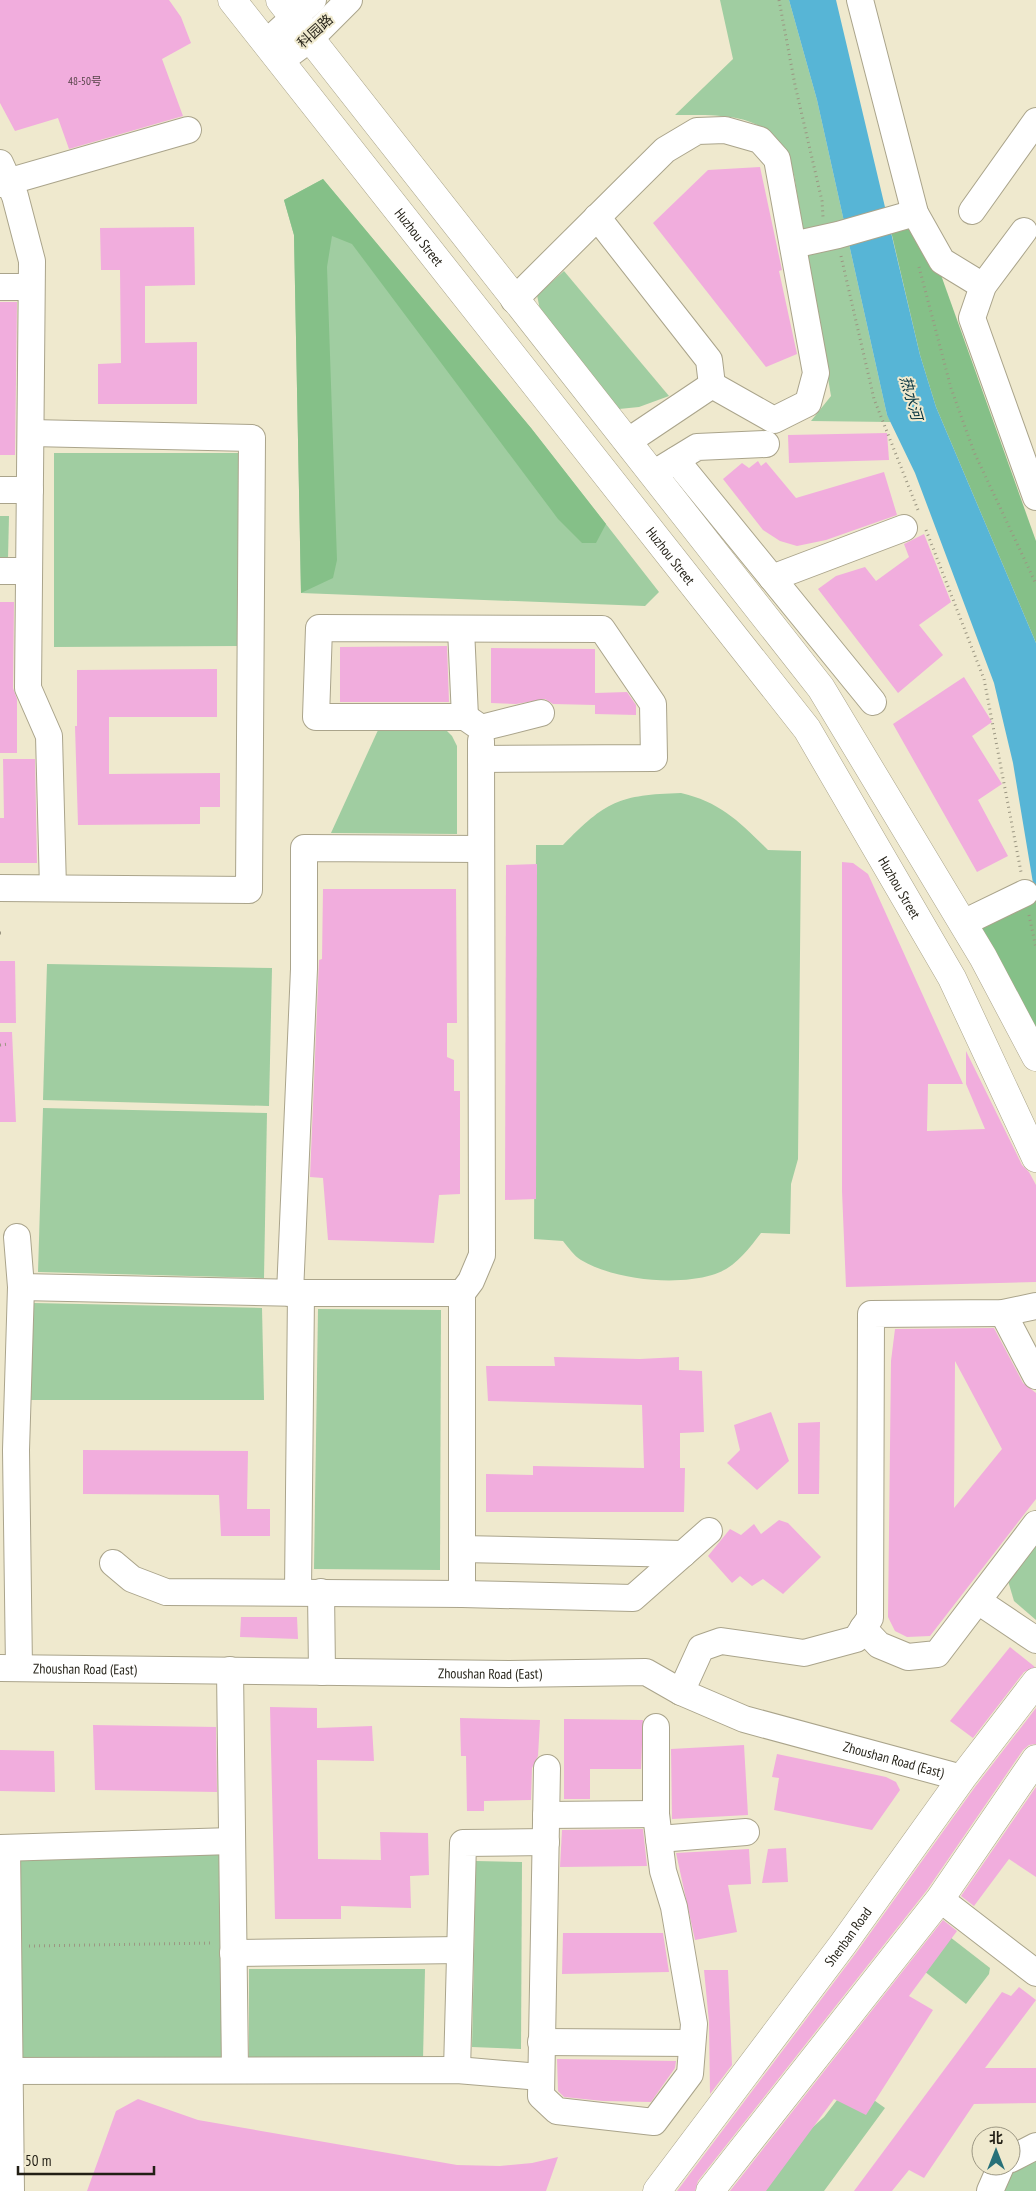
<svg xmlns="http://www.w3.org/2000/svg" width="1036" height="2191" font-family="'PT Sans Narrow','Noto Sans SC',sans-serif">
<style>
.green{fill:#a0cda1}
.forest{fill:#85c088}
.water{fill:#57b5d6}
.building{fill:#f1addd;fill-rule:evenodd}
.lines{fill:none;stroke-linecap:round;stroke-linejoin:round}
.minor-casing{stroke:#aaa48b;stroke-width:28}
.major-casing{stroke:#aaa48b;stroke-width:29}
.path{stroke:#9b9682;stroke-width:3;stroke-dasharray:1 4;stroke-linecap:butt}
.minor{stroke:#fff;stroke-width:26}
.major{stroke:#fff;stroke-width:28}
.labels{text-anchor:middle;stroke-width:4;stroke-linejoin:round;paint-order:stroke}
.number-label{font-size:11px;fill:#564247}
.street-label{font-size:14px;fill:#221f15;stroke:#efe9ce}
.water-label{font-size:15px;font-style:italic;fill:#04323f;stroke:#efe9ce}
</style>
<rect width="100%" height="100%" fill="#efe9ce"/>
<g class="green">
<path d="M720,0H789L817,100L887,415L891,422L811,421L831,396L794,175C777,112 730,115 675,115L733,59Z"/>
<path d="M323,179L531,428L659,592L645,606L301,593L294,235L284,200Z"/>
<path d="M564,271L669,396L639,407L619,409L540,310L537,295Z"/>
<path d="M54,453H238L239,646L54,647Z"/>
<path d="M0,516H9L8,558H0Z"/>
<path d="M379,728H444L452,736L457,746V834L331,833Z"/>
<path d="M681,793C720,802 740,822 768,850L801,851L798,1159L791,1184L790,1234L761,1233C748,1250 734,1269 712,1275C675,1286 615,1280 581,1260C574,1256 568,1247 563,1241L534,1239L536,845H563C606,801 619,795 681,793Z"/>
<path d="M47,964L272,968L269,1106L43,1100Z"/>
<path d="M43,1108L267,1113L264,1278L38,1272Z"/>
<path d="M33,1303L262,1308L264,1400H31Z"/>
<path d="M318,1309L441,1310L440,1570L314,1569Z"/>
<path d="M1036,1531V1620L1014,1601L1006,1574Z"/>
<path d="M223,1853L226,2060L19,2061L15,1859Z"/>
<path d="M476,1861L522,1862L521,2049L472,2047Z"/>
<path d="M950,1937L990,1968L989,1974L966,2004L924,1971Z"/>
<path d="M249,1969H425L423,2060L249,2057Z"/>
<path d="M850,2083L885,2108L824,2191H761L791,2147L824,2117Z"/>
<path d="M1036,2157V2191H1004L1008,2174Z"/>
</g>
<g class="forest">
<path d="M323,179L531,428L606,524L596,543H582L558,519L352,244L332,236L327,267L337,560L333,578L301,593L294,235L284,200Z"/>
<path d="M911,224L941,275L1036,541V643L936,407L920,355L890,227Z"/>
<path d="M1036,901V1033L981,929Z"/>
</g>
<path class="water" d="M789,0H836L920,355L936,407L1036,643V901L1013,763L994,683L915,473L887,415L817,100Z"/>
<g class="building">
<path d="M0,0H169L181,17L191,43L162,59L183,116L69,149L58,118L15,131L0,103Z"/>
<path d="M760,167L782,270L779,271L797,354L766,367L653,223L708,170Z"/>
<path d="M194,227L195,285L145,286V343L197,342V404H98V364L121,363L120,270H101L100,228Z"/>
<path d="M0,302H17L15,455H0Z"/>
<path d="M887,433L889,460L789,463L788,435Z"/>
<path d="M758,461L761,466L766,462L796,498L884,472L897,515L826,540L797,546L780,541L763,530L723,479L742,463L749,468Z"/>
<path d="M924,534L951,602L919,625L943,655L898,693L818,589L836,576L865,567L876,581L909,557L904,544Z"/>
<path d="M0,602H14L13,688L17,699V753H0Z"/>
<path d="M447,646L449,702H340V647Z"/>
<path d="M491,648L595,649V693L627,692L636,705V715L595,714V705L553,704L545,699L516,704L491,703Z"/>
<path d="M217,669V717H109V774L220,773V807H200V824L78,825L75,726H77V670Z"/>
<path d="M964,677L992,722L972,736L1002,784L978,800L1008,856L977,872L893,724Z"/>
<path d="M3,759H35L37,863H0V818H4Z"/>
<path d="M842,862L853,863L868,874L963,1084H928L927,1131L985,1129L966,1084V1051L1022,1165L1029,1172L1036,1185V1282L846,1287L842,1191Z"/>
<path d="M537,864L536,1199L505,1200L506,865Z"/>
<path d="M323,889H456L457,1023H447V1057L454,1060V1091H460V1194L439,1195L434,1243L328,1240L323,1178L310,1177L319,960L322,959Z"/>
<path d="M0,961H15L16,1023H0Z"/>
<path d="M0,1032H12L16,1122H0Z"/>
<path d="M994,1328L1023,1383L1036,1393V1499L930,1636L907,1637L895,1631L888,1617L891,1361L895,1329ZM955,1361L1002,1449L954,1508Z"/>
<path d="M554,1357L640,1359L679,1357V1370L702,1371L704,1432L680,1433V1468H685L684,1512H486V1474L533,1475V1466L644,1468L642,1405L488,1401L486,1366H555Z"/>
<path d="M771,1412L789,1461L757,1490L727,1463L740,1450L734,1425Z"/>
<path d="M820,1422L819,1494H798V1423Z"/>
<path d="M83,1450L248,1451L247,1509H270V1536H221L219,1495L83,1494Z"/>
<path d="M779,1520L788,1523L821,1557L783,1594L763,1579L752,1586L740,1576L732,1583L708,1556L730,1529L741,1535L754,1524L761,1534Z"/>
<path d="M241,1617H297L298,1639L240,1637Z"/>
<path d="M1010,1647L1035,1667L1024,1672L973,1738L950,1721Z"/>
<path d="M270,1707L317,1708V1728L372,1726L374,1761L317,1760L318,1859L381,1860L380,1832L428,1833L429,1875L410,1876L411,1908L341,1906V1919H275Z"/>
<path d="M1036,1708V1744L1029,1745L1023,1750L927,1890L698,2181L695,2191H677L856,1953L975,1787Z"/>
<path d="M460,1718L540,1720L538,1756L532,1768L531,1800L484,1801V1811H467L466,1756H461Z"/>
<path d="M564,1719L643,1720L641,1769H590V1799H564Z"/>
<path d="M93,1725L216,1727L217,1792L95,1790Z"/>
<path d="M744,1745L748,1815L672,1819L671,1749Z"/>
<path d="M0,1750L54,1751L55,1792L0,1791Z"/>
<path d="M777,1754L886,1777L896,1782L900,1790L872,1830L774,1810L779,1778L772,1777Z"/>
<path d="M1036,1787V1877L1009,1859L974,1906L961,1896Z"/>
<path d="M643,1829L647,1866L560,1867L562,1830Z"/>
<path d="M786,1848L788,1882L762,1883L768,1849Z"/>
<path d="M749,1849L751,1884L728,1885L737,1932L695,1940L676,1853Z"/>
<path d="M943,1920L957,1931L909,1996L933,2010L866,2115L834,2099L766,2191H730Z"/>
<path d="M563,1933H663L669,1972L562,1974Z"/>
<path d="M704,1970H728L732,2065L710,2094L709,2022Z"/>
<path d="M1019,1987L1036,2000L985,2068H1036V2103L974,2104L924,2178L909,2170L892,2191H854L1002,1992L1011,1996Z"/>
<path d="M557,2059L676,2061L675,2068L651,2102L603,2101L564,2097L558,2091Z"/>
<path d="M138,2099L198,2120L457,2165L500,2166L532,2163L558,2157L546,2191H87L116,2111Z"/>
</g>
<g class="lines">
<g class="minor-casing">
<g id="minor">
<path d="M860,0L915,213L942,261L983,286"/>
<path d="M266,43L313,0"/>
<path d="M280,61L311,38L349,0"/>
<path d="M0,163L15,196L32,261L28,688L49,736L53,888"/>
<path d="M0,184L188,130"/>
<path d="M972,211L1036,121"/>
<path d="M597,217L709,360L712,385"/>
<path d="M1024,231L983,286L972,318L1036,497"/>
<path d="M793,245L838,235L915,213"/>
<path d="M0,287H31"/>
<path d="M514,300L665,150L697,131L725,130L760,140L777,159L816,373L808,403L774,420L712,385L627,442"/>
<path d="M676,460L873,702"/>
<path d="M661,469L697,447L766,444"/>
<path d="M0,490H30"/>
<path d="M0,571H29"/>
<path d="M772,578L904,528"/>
<path d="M461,629L465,717"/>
<path d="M481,728L465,717H316L319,628L602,629L653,704L654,758L481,759"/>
<path d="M481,728L541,713"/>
<path d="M0,888L249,890L252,438L31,433"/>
<path d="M963,923L1025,893"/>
<path d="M17,1237L21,1287L16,1450L19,1668"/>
<path d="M21,1287L301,1293"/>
<path d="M290,1293L304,969V848L481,849"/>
<path d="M462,1293L471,1281L482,1255L481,741"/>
<path d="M1003,1313L1036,1376"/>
<path d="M462,1549L683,1554"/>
<path d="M113,1563L132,1579L166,1592L462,1594L633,1598L709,1531"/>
<path d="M298,1592L301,1293H462V1594"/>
<path d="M321,1592L322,1672"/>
<path d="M978,1601L1036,1640"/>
<path d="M863,1628L879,1645L908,1657L937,1654L1036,1524"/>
<path id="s1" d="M0,1668L509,1674L646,1672L681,1692L744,1719L962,1778"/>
<path d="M230,1670L235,2070"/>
<path d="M681,1692L701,1648L721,1641L804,1653L856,1639L870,1618L871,1314L1003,1313L1036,1306"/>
<path d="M547,1768L541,2096L557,2111L654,2122L690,2074L694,2024L674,1907L663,1871L659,1839L656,1814V1727"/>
<path d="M546,1815L656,1814"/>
<path d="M659,1839L746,1832"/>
<path d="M0,1848L232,1841"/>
<path d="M7,1848L11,2191"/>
<path d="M940,1899L1036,1973"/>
<path d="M233,1953L460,1950"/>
<path d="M541,2042L692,2043"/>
<path d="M457,2070L463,1843L546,1842"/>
<path d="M0,2071L457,2070L540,2077"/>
<path d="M1011,2159L1036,2146"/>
<path d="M990,2191L1001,2166"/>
</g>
</g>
<g class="major-casing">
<g id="major">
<path id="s2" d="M232,0L807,729L952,978L1036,1158"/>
<path d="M280,0L821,688L983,957L1036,1057"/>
<path id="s3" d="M657,2191L843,1944L962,1778L1036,1682"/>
<path d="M710,2191L940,1899L1036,1759"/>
</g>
</g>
<g class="path">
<path d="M779,0L795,85L822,201L823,217"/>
<path d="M841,256L874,399L918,510"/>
<path d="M919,267L951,388L974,452L1036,584"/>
<path d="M926,530L984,679L1021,872"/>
<path d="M1029,915L1036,948"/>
<path d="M0,933H3"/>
<path d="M0,1045L9,1044"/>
<path d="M29,1946L213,1943"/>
</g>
<use href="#minor" class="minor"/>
<use href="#major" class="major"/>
</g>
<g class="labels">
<g class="number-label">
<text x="85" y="85">48-50号</text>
</g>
<g class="street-label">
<text transform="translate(315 31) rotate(-42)" y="5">科园路</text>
<text dy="5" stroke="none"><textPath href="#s2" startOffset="302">Huzhou Street</textPath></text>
<text dy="5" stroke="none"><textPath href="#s2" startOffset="708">Huzhou Street</textPath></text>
<text dy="5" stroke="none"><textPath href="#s2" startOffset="1112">Huzhou Street</textPath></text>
<text dy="5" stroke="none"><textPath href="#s1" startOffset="85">Zhoushan Road (East)</textPath></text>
<text dy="5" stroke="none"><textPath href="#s1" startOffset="490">Zhoushan Road (East)</textPath></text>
<text dy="5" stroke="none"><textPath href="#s1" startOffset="910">Zhoushan Road (East)</textPath></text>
<text dy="5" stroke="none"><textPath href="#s3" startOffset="318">Shenban Road</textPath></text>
</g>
<g class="water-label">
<text transform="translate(911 398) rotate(74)" y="5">热水河</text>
</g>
</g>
<g transform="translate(996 2151)"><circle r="24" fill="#efe9ce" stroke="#9d9884"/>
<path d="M0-4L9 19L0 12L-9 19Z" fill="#287179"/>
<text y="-8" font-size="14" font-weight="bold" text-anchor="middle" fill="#221f15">北</text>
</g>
<path d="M18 2166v8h136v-8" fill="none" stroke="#221f15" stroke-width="2.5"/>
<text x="25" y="2166" font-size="15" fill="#221f15" stroke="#efe9ce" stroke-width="4" paint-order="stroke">50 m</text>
</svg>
